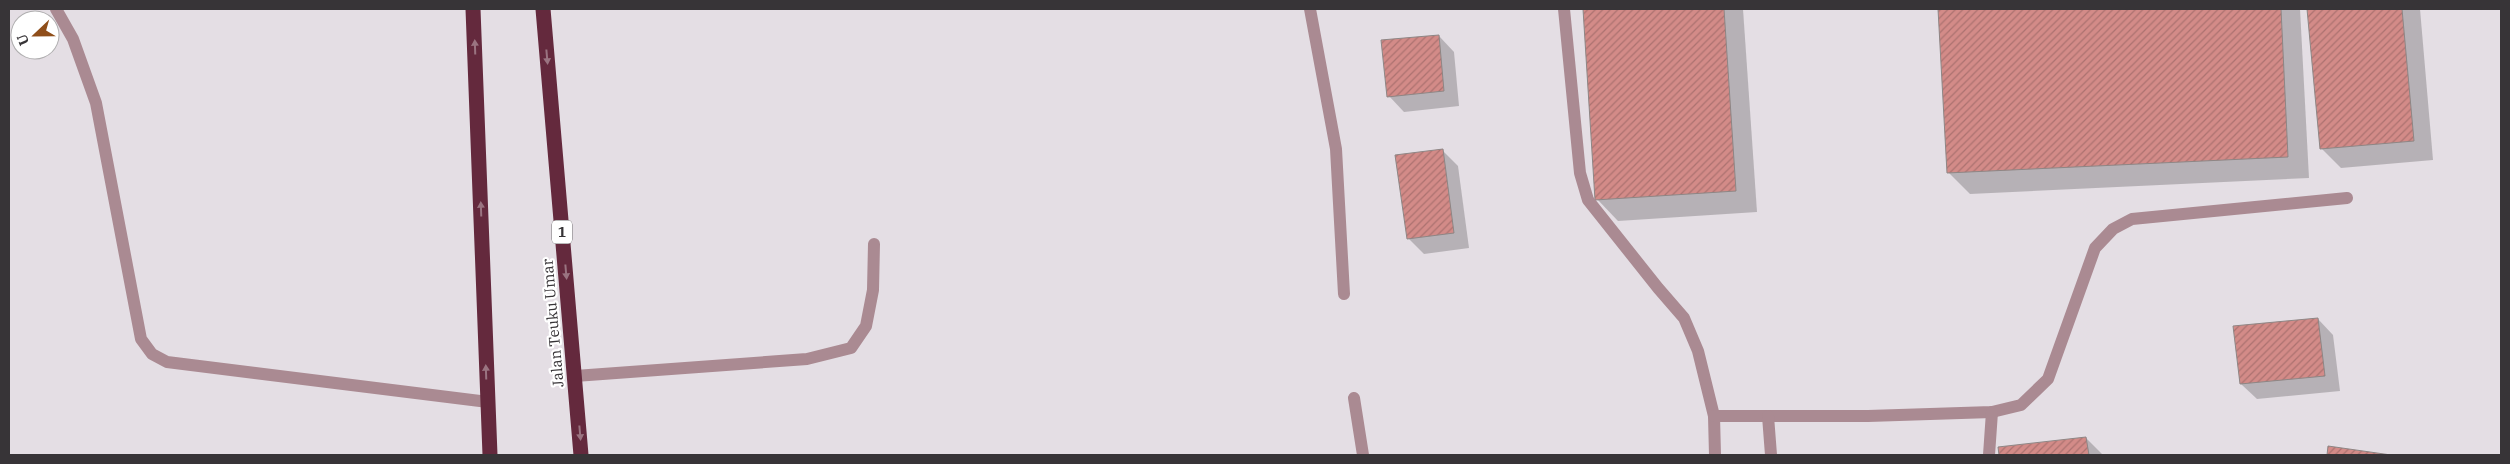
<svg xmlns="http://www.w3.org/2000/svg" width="2510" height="464" font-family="'IBM Plex Serif',serif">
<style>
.shadow{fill:#0003}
.building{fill:url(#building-hatch);stroke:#8e8685}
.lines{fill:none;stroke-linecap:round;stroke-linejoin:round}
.minor{stroke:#aa8a92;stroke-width:12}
.highway{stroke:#64293d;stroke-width:15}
.oneway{fill:#9a7481}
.labels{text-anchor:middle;stroke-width:4.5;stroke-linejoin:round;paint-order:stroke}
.shield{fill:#fff;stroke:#737173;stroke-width:1}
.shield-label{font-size:14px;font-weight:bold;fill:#373437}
.street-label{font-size:15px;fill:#373437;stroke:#fff}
</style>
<defs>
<pattern id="building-hatch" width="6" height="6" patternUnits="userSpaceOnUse" patternTransform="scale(1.25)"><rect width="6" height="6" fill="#d38b88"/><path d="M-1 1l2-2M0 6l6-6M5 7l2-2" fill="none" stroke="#ac7270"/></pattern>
</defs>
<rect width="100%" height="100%" fill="#e4dee4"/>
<g class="shadow">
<path d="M1584,9H1743L1757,212L1618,221L1597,199Z"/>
<path d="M1940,9H2300L2309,178L1970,194L1948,172Z"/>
<path d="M2308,9H2420L2433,160L2341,168L2321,148Z"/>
<path d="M1439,36L1454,52L1459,106L1404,112L1389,96Z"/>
<path d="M1442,150L1458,166L1469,248L1424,254L1408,238Z"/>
<path d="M2318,319L2333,335L2340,391L2257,399L2241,384Z"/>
<path d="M2086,438L2103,455H2000L1999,448Z"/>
<path d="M2329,448L2382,455H2328Z"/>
</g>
<g class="building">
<path d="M1583,9H1724L1736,191L1595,200Z"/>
<path d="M1938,9H2281L2288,157L1947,173Z"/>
<path d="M2307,9H2402L2414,141L2320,149Z"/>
<path d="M1439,35L1444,91L1387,97L1381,40Z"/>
<path d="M1443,149L1454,233L1407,239L1395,155Z"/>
<path d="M2318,318L2325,376L2240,384L2233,326Z"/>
<path d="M2086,437L2089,455H1999L1998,447Z"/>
<path d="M2328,446L2391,455H2327Z"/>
</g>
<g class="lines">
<g class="minor">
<path d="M56,9L73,39L96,103L141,339L152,354L167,362L488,402"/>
<path d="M1310,9L1336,149L1344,294"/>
<path d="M1564,9L1580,173L1588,200L1658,288L1684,318L1698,351L1714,416L1715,455"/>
<path d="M575,376L807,359L851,348L866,326L873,290L874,244"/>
<path d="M1354,398L1363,455"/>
<path d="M1714,416H1868L1992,412L2021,405L2048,379L2095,248L2113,229L2132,219L2347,198"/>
<path d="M1768,416L1771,455"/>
<path d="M1989,455L1992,412"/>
</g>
<g class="highway">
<path d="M473,9L490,455"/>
<path d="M543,9L581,455"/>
</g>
</g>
<defs><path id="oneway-solid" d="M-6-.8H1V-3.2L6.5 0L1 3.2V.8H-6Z" transform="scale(1.25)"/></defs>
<g class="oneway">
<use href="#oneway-solid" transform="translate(475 47) rotate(-92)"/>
<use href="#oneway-solid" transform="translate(547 57) rotate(85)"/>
<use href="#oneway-solid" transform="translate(481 209) rotate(-92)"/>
<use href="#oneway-solid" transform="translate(566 272) rotate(85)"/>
<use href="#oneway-solid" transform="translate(486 372) rotate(-92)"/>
<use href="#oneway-solid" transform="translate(580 433) rotate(85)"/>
</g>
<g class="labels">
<rect class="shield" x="552" y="220.5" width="20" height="23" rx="4"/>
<g class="shield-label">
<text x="562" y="237">1</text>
</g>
<g class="street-label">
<text transform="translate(553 323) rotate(-95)" y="5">Jalan Teuku Umar</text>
</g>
</g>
<rect width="2510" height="464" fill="none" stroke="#373437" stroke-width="20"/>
<g transform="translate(35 35) rotate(248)"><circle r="24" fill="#ffffff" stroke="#afaeaf"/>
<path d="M0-4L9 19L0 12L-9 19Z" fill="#8f4e1a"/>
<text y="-8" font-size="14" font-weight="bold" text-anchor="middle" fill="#373437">U</text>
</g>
</svg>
